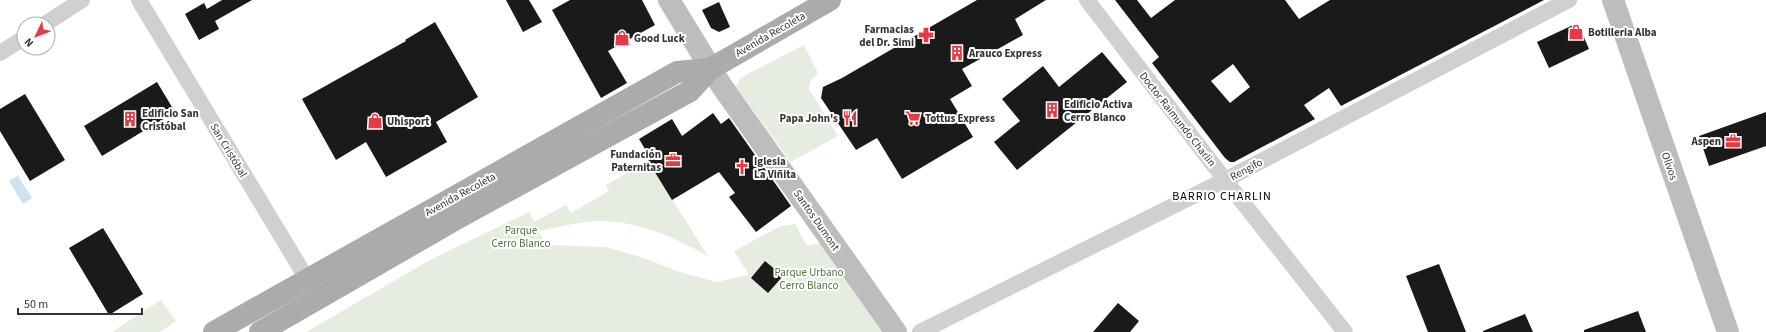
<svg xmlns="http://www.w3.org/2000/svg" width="1766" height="332" font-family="'Source Sans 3',sans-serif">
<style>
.green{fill:#e6ecdf}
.water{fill:#cfe2ee}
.building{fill:#1a1a1a;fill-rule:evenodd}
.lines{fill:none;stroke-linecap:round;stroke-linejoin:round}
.street{stroke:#d0d0d0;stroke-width:16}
.secondary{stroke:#bdbdbd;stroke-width:22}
.primary{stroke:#ababab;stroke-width:22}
.labels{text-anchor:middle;stroke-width:4;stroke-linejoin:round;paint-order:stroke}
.poi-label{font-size:11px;font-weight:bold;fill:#333;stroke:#fff;text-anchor:start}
.street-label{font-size:11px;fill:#333;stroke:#fff}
.park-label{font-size:11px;fill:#56703f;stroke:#fff}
.neighbourhood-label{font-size:12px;letter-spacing:1px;fill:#000;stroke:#fff}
</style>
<rect width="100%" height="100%" fill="#fff"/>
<g class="green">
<path d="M804,45L818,73L811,80L809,89L838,136L791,162L736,87L740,78Z"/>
<path d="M648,161L708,256C673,237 643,223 603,221C585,220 558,227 539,231L545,245L606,247L641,257L677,271L716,282L749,275L734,251L781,226L795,224L807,246L824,242L886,332H306L430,260L529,212L534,222L566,205L571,213L609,191L606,185Z"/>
<path d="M161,300L176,321L160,332H112Z"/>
</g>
<path class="water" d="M18,176L32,198L23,204L9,181Z"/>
<g class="building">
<path d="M222,0H252L215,21L219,29L199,40L185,14L204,3L207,9Z"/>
<path d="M506,0H529L542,22L523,32Z"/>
<path d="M570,0H642L655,25L608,51L627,83L601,98L552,10Z"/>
<path d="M977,0H1046L1015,19L1023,35L962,69L972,86L950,99L973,137L902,179L877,138L856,150L821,98L823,87L842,78Z"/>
<path d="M1115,0H1137L1151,18L1175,0H1285L1299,19L1330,0H1544L1341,106L1329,88L1304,105L1315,119L1234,162H1230L1225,158L1152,63L1159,57ZM1233,64L1250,87L1230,103L1211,81Z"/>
<path d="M719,2L730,27L719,32L711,28L702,10Z"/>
<path d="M435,22L478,97L436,122L447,142L386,177L366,142L336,160L302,99L406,41L405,40Z"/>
<path d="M1573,25L1580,28L1589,49L1549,68L1537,42Z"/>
<path d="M1102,52L1127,82L1017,170L994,142L1020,121L1002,99L1043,66L1059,87Z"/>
<path d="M157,82L175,112L102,156L84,126Z"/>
<path d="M25,94L65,160L30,181L0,131V109Z"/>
<path d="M1766,112V146L1709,166L1699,136Z"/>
<path d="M713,113L721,124L729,118L791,206L756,232L729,197L735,193L719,172L672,200L648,161L651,159L639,139L672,119L682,136Z"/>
<path d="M103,228L143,294L109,315L69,248Z"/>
<path d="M765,261L783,276L768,293L751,278Z"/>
<path d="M1439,264L1466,332H1428L1406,276Z"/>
<path d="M1118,303L1139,321L1130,332H1093Z"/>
<path d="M1638,311L1646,332H1584V330Z"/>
<path d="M1525,314L1533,332H1483V331Z"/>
</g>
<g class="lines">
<g class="street">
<path d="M139,0L307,279"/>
<path d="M1087,0L1225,180L1345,332"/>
<path d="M45,24L82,0"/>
<path d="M0,53L24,38"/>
<path d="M920,332L1225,180L1569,0"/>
</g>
<g class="secondary">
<path d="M669,0L721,85L896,332"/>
<path d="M1613,0L1728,332"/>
</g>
<g class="primary">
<path d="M214,332L677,72L710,69"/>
<path d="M260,332L458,218L690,91L710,69L830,0"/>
</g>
</g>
<defs>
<g id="shop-bare" transform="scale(1.2)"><path d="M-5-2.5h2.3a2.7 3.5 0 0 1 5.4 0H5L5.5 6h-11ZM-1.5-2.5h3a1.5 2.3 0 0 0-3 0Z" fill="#e63946" stroke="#fff" stroke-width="2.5" paint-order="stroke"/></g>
<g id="pharmacy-bare" transform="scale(1.2)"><path d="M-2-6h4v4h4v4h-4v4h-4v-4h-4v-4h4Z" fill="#e63946" stroke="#fff" stroke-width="2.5" paint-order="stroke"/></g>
<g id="building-bare" transform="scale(1.2)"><path d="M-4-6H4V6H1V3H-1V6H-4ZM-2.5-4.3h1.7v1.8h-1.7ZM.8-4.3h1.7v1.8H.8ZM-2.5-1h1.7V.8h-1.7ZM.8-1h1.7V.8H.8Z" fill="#e63946" stroke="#fff" stroke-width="2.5" paint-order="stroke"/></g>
<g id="restaurant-bare" transform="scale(1.2)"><path d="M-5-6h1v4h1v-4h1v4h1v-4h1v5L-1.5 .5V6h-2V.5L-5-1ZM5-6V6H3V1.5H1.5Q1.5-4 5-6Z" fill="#e63946" stroke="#fff" stroke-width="2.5" paint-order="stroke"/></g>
<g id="supermarket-bare" transform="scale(1.2)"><path d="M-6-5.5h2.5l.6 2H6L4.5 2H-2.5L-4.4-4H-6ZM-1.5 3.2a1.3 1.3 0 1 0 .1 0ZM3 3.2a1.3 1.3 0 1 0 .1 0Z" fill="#e63946" stroke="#fff" stroke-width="2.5" paint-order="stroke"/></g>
<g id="office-bare" transform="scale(1.2)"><path d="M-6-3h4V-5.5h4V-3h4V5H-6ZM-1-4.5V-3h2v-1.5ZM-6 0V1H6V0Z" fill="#e63946" stroke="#fff" stroke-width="2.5" paint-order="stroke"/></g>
<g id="church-bare" transform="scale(1.2)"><path d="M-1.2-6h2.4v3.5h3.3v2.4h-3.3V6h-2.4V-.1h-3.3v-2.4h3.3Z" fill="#e63946" stroke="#fff" stroke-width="2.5" paint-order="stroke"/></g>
</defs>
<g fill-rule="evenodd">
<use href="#shop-bare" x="1576" y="32"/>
<use href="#pharmacy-bare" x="926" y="35"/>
<use href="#shop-bare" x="622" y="38"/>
<use href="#building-bare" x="957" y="53"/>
<use href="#building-bare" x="1052" y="110"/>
<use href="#restaurant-bare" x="850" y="118"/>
<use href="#supermarket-bare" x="913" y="118"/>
<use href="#building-bare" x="130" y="119"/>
<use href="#shop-bare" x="375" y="121"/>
<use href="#office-bare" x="1733" y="141"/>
<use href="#office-bare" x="673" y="160"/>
<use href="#church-bare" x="742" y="167"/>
</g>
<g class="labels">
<g class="poi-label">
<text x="914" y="33" text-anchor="end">Farmacias<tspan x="914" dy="13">del Dr. Simi</tspan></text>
<text x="1588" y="36">Botilleria Alba</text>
<text x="634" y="42">Good Luck</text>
<text x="969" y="57">Arauco Express</text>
<text x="1064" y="108">Edificio Activa<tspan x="1064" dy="13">Cerro Blanco</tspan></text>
<text x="142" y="117">Edificio San<tspan x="142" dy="13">Cristóbal</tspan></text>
<text x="838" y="122" text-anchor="end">Papa John's</text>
<text x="925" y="122">Tottus Express</text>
<text x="387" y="125">Uhisport</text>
<text x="1721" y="145" text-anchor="end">Aspen</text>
<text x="661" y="158" text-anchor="end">Fundación<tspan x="661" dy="13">Paternitas</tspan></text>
<text x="754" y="165">Iglesia<tspan x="754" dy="13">La Viñita</tspan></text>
</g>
<g class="street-label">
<text transform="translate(770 34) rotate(-30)" y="4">Avenida Recoleta</text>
<text transform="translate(1178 119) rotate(52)" y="4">Doctor Raimundo Charlin</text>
<text transform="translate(229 150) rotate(59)" y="4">San Cristóbal</text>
<text transform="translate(1670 166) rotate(71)" y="4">Olivos</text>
<text transform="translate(1246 169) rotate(-28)" y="4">Rengifo</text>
<text transform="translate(460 194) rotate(-29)" y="4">Avenida Recoleta</text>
<text transform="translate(817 220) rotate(55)" y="4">Santos Dumont</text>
</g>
<g class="park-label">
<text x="521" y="234">Parque<tspan x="521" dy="13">Cerro Blanco</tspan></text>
<text x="809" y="276">Parque Urbano<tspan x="809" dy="13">Cerro Blanco</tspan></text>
</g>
<g class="neighbourhood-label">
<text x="1222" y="200">BARRIO CHARLIN</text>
</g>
</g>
<g transform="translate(36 36) rotate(227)"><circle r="19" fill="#ffffff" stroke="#adadad"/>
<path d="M0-3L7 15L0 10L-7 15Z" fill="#e63946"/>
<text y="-6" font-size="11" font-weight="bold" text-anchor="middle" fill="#333333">N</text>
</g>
<path d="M18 308v6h124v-6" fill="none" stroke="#333333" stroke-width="2"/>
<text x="24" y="308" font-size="12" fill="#333333" stroke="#ffffff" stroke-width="3" paint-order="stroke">50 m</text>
</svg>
